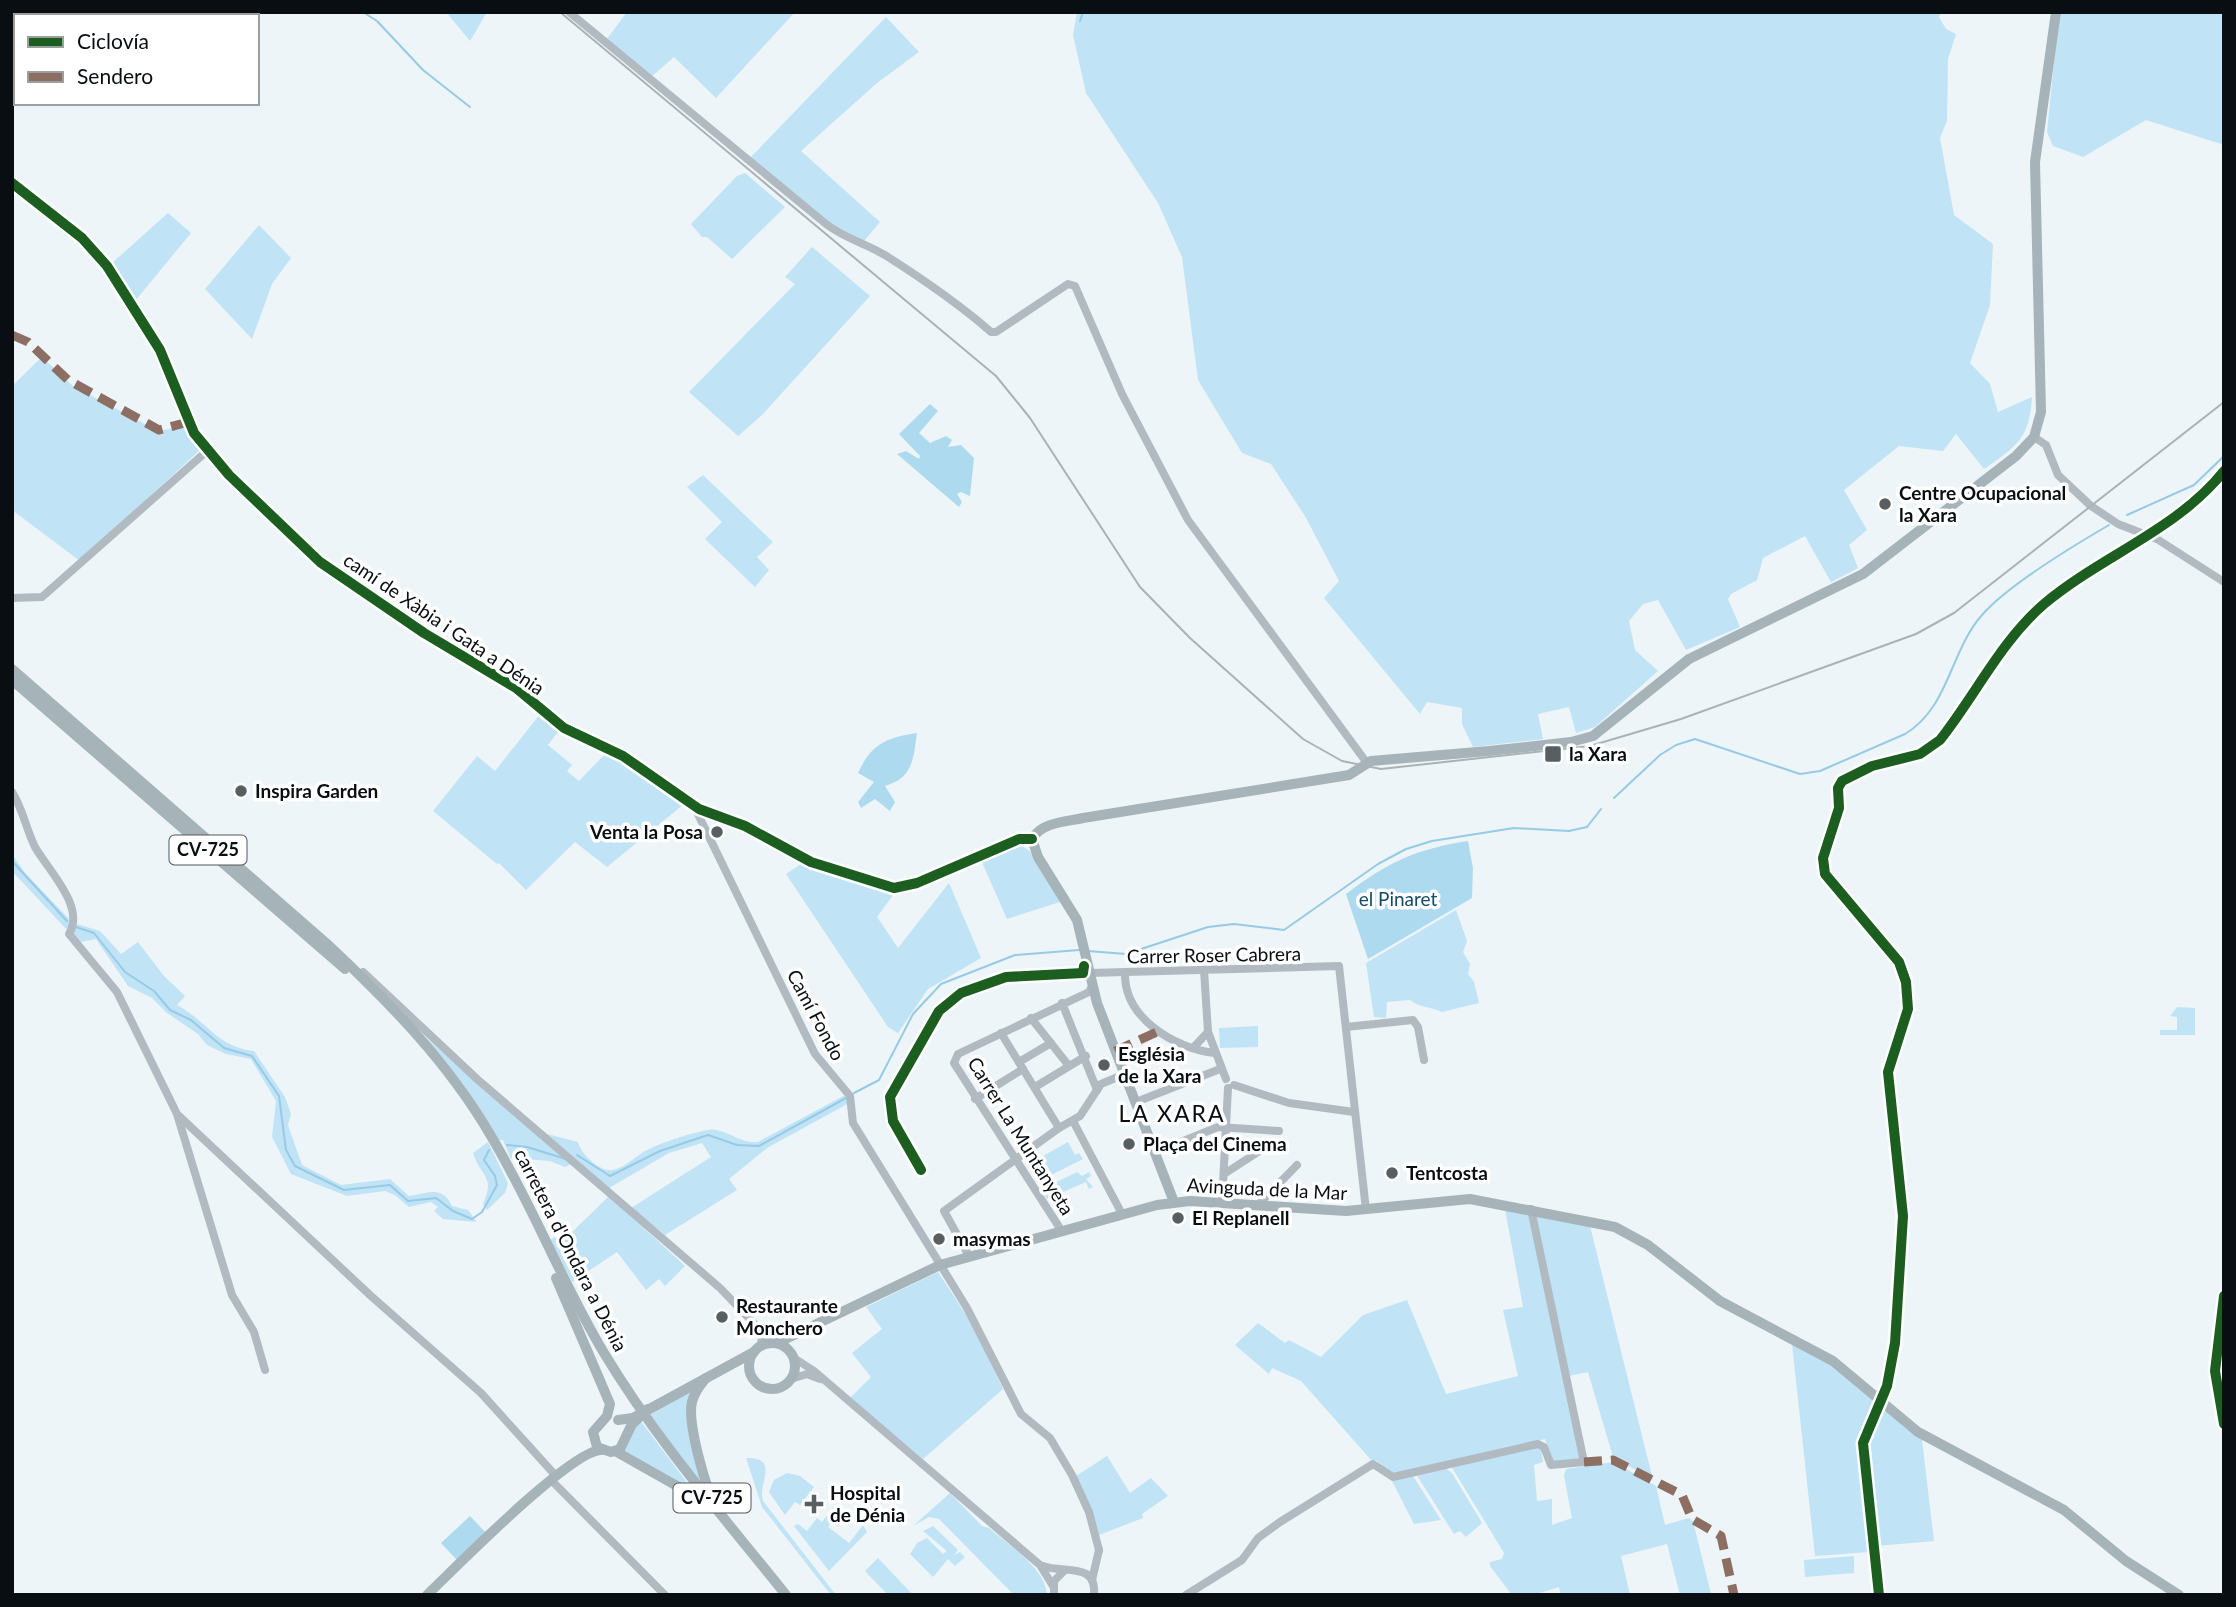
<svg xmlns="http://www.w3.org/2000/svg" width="2236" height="1607" font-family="Lato,sans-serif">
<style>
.green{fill:#c0e3f6}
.forest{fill:#aedaef}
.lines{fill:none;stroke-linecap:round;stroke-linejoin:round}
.stream{stroke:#96cae5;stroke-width:2}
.minor{stroke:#b1bac0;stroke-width:8}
.major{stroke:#a6b3b9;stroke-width:10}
.tram{stroke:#aab2b6;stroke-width:2}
.quiet{stroke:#8d6e63;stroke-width:9;stroke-dasharray:18 9;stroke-linecap:butt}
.cycleway-casing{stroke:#fff;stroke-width:15}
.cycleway{stroke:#1b5e20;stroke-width:10}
.poi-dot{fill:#585f62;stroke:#fff;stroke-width:2.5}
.labels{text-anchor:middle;stroke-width:7;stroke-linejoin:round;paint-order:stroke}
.shield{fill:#fff;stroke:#525658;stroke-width:2}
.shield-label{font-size:18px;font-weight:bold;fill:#080e11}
.poi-label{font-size:19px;font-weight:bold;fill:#080e11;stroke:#fff;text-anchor:start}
.street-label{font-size:19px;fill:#080e11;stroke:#fff}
.park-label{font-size:19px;fill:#124c66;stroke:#fff}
.quarter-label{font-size:23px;letter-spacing:2px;fill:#080e11;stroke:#fff}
</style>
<rect width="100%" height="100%" fill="#edf5f8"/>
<g class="green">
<path d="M446,12H487L470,41Z"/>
<path d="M627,12H795L716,98L674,57L651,77L606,40Z"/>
<path d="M1077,12H1941L1939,17L1946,29L1956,34L1948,59L1947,121L1940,138L1954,215L1993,244L1990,305L1970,363L1990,384L1998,412L2032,397C2030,438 2016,447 1984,469L1956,434L1943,451L1899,446L1844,490L1867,530L1849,545L1858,568L1831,582L1805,536L1763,558L1757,580L1731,594L1728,599L1740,627L1686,650L1658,600L1643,604L1629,621L1635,650L1658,671L1595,727L1576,733L1569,707L1538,714L1543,739L1473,747L1462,724V708L1427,702L1420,714L1324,598L1339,581L1305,516L1271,464L1242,453L1198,380L1182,257L1158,203L1086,93L1073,35Z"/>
<path d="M2059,12H2224V145L2146,120L2083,157L2053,146L2047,132Z"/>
<path d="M886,17L919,52L877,83L801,151L880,222L864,241C830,232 779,181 750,158Z"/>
<path d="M745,173L785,207L732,259L707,237H702L691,224L737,176Z"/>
<path d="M168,213L191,233L135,301L110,265Z"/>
<path d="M259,225L291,258L272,284L252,339L205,289Z"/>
<path d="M812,247L870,296L762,415L738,436L689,392L795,284L785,277Z"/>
<path d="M42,357L73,386L158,431L186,426L201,449L80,561L12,510V386Z"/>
<path d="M703,475L773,542L757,557L769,570L755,587L705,539L722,522L687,487Z"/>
<path d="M541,713L561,728L548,745L572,765L567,771L579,781L608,751L684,804L607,867L575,842L526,890L499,863L497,864L433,811L477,756L495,771Z"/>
<path d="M1019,844L1031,852L1063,901L1007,919L981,860Z"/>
<path d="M12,854L25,873L70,920L68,931L12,871Z"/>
<path d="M804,862L896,891L877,917L898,948L949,883L981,958L928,989L898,1033L888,1027L786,874Z"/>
<path d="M1456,910L1467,941L1463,952L1470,964L1468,974L1474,982L1479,1003L1442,1012C1431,1007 1418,1007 1410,1000L1387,1002L1386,1018L1374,1017L1366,963Z"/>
<path d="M77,924L100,931L121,954L138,942L164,976L185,996L177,1005C207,1021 217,1047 254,1051L285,1097L291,1114L288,1125L302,1165L341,1185L390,1179L409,1196C426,1194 442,1184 452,1206L468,1210L477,1222L443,1219L434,1211L438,1207L431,1202L409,1207L395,1195L385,1191L347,1196L291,1174L272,1137L276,1101L251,1059L226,1054L207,1045L198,1034L167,1013L152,998L128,986L96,939L80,942L73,934Z"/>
<path d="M2177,1007L2195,1008V1035H2160V1030H2177V1017L2170,1016Z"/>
<path d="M1258,1026V1047L1220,1048L1219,1028Z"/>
<path d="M425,1037L571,1164L565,1167L550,1161L525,1159L522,1155L516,1154L511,1159L503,1140H499L463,1084Z"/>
<path d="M845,1095L849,1103L767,1148L729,1179L737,1190L665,1235L631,1208L711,1157L702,1143L669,1153L609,1188L547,1134L578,1142C581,1154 599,1172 613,1170C624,1168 635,1157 645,1151C662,1142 688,1134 707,1130C723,1126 739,1144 758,1142Z"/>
<path d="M488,1142L508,1183L505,1193L487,1210L483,1204C496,1176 481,1178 473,1153Z"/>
<path d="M1068,1142L1075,1155L1079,1153L1083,1159L1037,1182L1027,1165Z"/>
<path d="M1077,1172L1082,1176L1089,1172L1091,1176L1086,1179L1093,1187L1089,1189L1086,1182L1047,1199L1042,1189Z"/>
<path d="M609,1196L685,1266L665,1286L659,1279L646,1290L617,1252L572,1282L550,1240L555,1237L561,1243Z"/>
<path d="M1505,1209L1590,1226L1653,1480L1613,1457L1588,1372L1564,1377L1581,1459L1552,1463L1545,1439L1397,1474L1391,1473L1376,1460L1372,1461L1301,1381L1272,1368L1269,1374L1235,1345L1258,1323L1285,1343L1289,1340L1321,1357L1363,1315L1407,1300L1446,1394L1518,1376L1503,1310L1523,1307Z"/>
<path d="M938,1272L974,1327L1003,1389L923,1459L850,1398L871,1377L852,1353L882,1329L866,1307Z"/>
<path d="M1792,1344L1833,1366L1873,1400L1860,1441L1870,1552L1815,1556Z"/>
<path d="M696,1386L691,1395L703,1489L649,1416Z"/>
<path d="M1878,1408H1883L1922,1440L1934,1541L1877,1546L1865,1442Z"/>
<path d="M639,1419L646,1428L694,1492L624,1451Z"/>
<path d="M1537,1447L1541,1449L1543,1462L1534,1465L1537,1501L1552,1499V1525L1572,1518L1564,1476L1566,1469L1614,1462L1656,1486L1665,1525L1689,1518L1693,1521L1711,1594L1680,1595L1667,1544L1621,1556L1630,1595H1561L1559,1587L1532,1595H1512L1490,1566V1562L1502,1559L1504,1553L1451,1466Z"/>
<path d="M1107,1456L1130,1493L1151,1478L1168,1496L1142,1514L1143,1518L1099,1535L1091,1508L1076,1476Z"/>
<path d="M746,1458C781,1457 757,1484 763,1501L836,1595H831L762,1507Z"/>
<path d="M1444,1467L1452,1473L1482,1523L1466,1537L1460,1531L1454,1534L1416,1474Z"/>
<path d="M787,1473L800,1476L814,1487L800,1505L795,1502L785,1515L769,1492L774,1480Z"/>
<path d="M1413,1476L1441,1520L1414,1524L1392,1481Z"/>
<path d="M950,1493L982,1526L989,1528C1008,1545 1045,1567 1047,1595H1014L939,1519L929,1517L913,1526Z"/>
<path d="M836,1504L841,1508L828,1527L849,1543L863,1525L867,1532L829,1571L794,1526L798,1524L807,1531L817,1518L822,1522Z"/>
<path d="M933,1526L958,1550L954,1555L960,1552L965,1557L955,1566L948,1559L933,1577L910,1554L917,1543L927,1538L943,1554L947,1551L923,1531Z"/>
<path d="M1854,1556V1573L1805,1577L1804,1560Z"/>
<path d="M878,1558L913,1595H888L865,1571Z"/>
</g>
<g class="forest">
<path d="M930,404L938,411L919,433L930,443L946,436L952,440L948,447L961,445L974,458L970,496L961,492L957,494L962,502L959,507L897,454L906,451L919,459L920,456L899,434Z"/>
<path d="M917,733C913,760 913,778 885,786L895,802L890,811L875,799L861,808L858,802L874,782L858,773C872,743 886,738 917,733Z"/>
<path d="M1468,841L1473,868L1472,898L1368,959L1346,894C1388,862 1416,849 1468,841Z"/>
<path d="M470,1516L487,1534L458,1561L441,1543Z"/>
</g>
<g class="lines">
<g class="stream">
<path d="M363,12L377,21L423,70L470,107"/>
<path d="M1080,21L1083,12"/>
<path d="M2127,515L2194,485L2224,456"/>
<path d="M1614,798L1660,755L1676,745L1695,739L1800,774L1820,771L1905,734C1949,708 1950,651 1982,615C2009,584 2073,546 2109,525"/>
<path d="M12,861L67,921"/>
<path d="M76,927L94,933L125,972L154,991L170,1010L191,1020L224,1048L252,1056L279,1096L286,1150L295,1166L344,1190L390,1185L408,1201L436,1198L453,1211L472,1219L482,1212L497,1185L495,1176L484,1160L489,1150"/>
<path d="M1088,951L1126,954L1208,927L1234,924L1284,930L1378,864L1406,849L1432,841L1514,828L1569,831L1587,827L1601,809"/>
<path d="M854,1093L879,1080L913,1014L941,984L1015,955L1079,950"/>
<path d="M507,1145L527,1147L566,1159"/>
<path d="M577,1155L610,1176L660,1151L708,1135L737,1145L759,1146L846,1098"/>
</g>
<g class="minor">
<path d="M569,12L826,224C845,239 868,244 888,257C924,280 959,304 991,332H996L1068,284L1075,286L1122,394L1188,520L1367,763"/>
<path d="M12,183L82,238L107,266L160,350L194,433L229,475L320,562L424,633L516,688L564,728L623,756L699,809L745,826L811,862L894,888L917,883L1019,839H1032"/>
<path d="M2034,437L2046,445L2058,475L2091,506L2118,524L2157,539L2224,582"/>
<path d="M12,598L42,597L207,451"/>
<path d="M12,792C23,809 26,829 35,847C48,870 86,907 69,934L117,992L177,1114L232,1295L254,1332L265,1370"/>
<path d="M694,806L815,1054L850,1096L853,1123L967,1308L1021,1414L1050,1438L1072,1475L1089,1512L1099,1550"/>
<path d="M1204,970L1208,1032L1226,1079"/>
<path d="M363,972L477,1079L720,1288L773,1343"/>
<path d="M1090,973L1339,966L1366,1210"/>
<path d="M1125,973C1124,1018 1174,1048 1214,1053"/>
<path d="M1062,1003L1097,1090"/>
<path d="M1031,1018L1069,1066"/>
<path d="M1346,1027L1413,1020L1418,1027L1424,1060"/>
<path d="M1001,1033L1059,1128"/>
<path d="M1193,1048L1208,1032"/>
<path d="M1019,1062L1051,1043"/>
<path d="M1234,1085L1289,1103L1354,1112"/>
<path d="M1035,1087L1086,1056"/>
<path d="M975,1099L1023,1069"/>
<path d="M1136,1102L1220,1069"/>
<path d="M179,1116L371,1296L481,1393L556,1476"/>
<path d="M1073,1121L1122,1214"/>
<path d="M1156,1152L1218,1127L1279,1131"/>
<path d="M1224,1174L1258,1152"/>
<path d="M1222,1203L1228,1088"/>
<path d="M1258,1205L1297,1165"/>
<path d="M1061,1230L954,1063L958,1054L1089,992L1092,986"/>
<path d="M969,1256L944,1211L1059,1128L1080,1116L1101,1084L1125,1074"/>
<path d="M2224,1296L2215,1371L2224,1424"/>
<path d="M761,1346L762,1330"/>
<path d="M794,1358L814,1371L1040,1565L1053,1586"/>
<path d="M791,1379L807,1374L820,1379"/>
<path d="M551,1480L665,1595"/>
<path d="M1043,1566C1063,1574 1097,1561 1094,1595"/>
<path d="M1092,1580L1099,1550"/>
<path d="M1054,1595V1581L1065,1570"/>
<path d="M1186,1595L1242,1560L1258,1538L1280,1522L1373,1464L1393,1477L1538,1444L1544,1447L1551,1465L1584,1462L1531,1209"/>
<path d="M1879,1595L1863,1443L1887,1386L1895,1343L1903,1216L1888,1072L1908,1009L1906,982L1899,962L1825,874L1823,858L1839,808L1838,788L1842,781L1872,766L1920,754L1940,740C1975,696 2001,641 2044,604C2101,556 2177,530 2224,471"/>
</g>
<g class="major">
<path d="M12,669L326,943C388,1001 448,1062 491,1136C533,1206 562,1283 604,1353C657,1441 722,1515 786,1595"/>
<path d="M12,680L345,969"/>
<path d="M1174,1202L1097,1003L1077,920L1038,857L1032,839C1042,822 1065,822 1083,818L1349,775L1371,761L1489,751L1571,742L1593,736L1689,659L1863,574L2016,456L2034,437L2041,412L2035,162L2056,12"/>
<path d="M556,1278L610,1404L607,1416L593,1432L597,1447L611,1452L620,1449L632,1424L648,1409"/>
<path d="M777,1343L940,1265L1157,1205L1190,1201L1346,1211L1470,1199L1615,1227L1648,1245L1720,1301L1833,1361L1918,1432L2064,1510L2126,1561L2179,1595"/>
<circle cx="772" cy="1366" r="23"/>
<path d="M706,1378C700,1385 694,1393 692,1402C687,1422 705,1486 715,1504"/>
<path d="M618,1420L633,1418L754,1352"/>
<path d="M615,1451L684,1490L706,1508"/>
<path d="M427,1595C455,1568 570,1451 601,1450"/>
</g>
<path class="tram" d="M560,12L996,376L1030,418L1140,587L1190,638L1303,739L1342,761L1381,769L1590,746L1681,719L1916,634L1954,613L2224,402"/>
<g class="quiet">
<path d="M12,335L28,342L68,380L159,430L188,422"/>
<path d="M1115,1051L1157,1032"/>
<path d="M1584,1462L1613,1460L1682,1495L1692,1519L1721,1536L1734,1595"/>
</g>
<g class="cycleway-casing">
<g id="cycleway">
<path d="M12,183L82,238L107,266L160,350L194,433L229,475L320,562L424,633L516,688L564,728L623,756L699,809L745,826L811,862L894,888L917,883L1019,839H1032"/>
<path d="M921,1170L893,1121L890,1097L939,1011L961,993L1006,977L1083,973L1084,966"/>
<path d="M2224,1296L2215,1371L2224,1424"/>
<path d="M1879,1595L1863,1443L1887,1386L1895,1343L1903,1216L1888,1072L1908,1009L1906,982L1899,962L1825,874L1823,858L1839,808L1838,788L1842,781L1872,766L1920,754L1940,740C1975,696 2001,641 2044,604C2101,556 2177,530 2224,471"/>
</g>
</g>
<use href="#cycleway" class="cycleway"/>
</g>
<g class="poi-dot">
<circle cx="1885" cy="504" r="7"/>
<rect x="1544" y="745" width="18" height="18" rx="3.5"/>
<circle cx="241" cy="791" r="7"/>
<circle cx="717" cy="832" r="7"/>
<circle cx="1104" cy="1065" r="7"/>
<circle cx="1129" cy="1144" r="7"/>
<circle cx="1392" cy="1173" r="7"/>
<circle cx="1178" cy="1218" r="7"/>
<circle cx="939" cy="1239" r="7"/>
<circle cx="722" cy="1317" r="7"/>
<path d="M810.5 1493.5h7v7h7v7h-7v7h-7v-7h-7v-7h7z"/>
</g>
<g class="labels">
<g class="shield">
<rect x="169.5" y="835.5" width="77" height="29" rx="5"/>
<rect x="673.5" y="1483.5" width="77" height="29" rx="5"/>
</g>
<g class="shield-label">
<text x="208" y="856">CV-725</text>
<text x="712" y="1504">CV-725</text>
</g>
<g class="poi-label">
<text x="1899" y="500">Centre Ocupacional<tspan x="1899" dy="22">la Xara</tspan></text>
<text x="1569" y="761">la Xara</text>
<text x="255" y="798">Inspira Garden</text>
<text x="703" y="839" text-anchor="end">Venta la Posa</text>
<text x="1118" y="1061">Església<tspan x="1118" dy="22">de la Xara</tspan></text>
<text x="1143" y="1151">Plaça del Cinema</text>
<text x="1406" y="1180">Tentcosta</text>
<text x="1192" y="1225">El Replanell</text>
<text x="953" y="1246">masymas</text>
<text x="736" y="1313">Restaurante<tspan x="736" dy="22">Monchero</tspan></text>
<text x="830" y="1500">Hospital<tspan x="830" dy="22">de Dénia</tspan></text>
</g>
<g class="street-label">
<text transform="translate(444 624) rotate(34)" y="7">camí de Xàbia i Gata a Dénia</text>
<text transform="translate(1214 955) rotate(-1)" y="7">Carrer Roser Cabrera</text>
<text transform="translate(816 1015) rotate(62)" y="7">Camí Fondo</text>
<text transform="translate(1021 1136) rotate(58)" y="7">Carrer La Muntanyeta</text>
<text transform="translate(1267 1189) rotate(3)" y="7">Avinguda de la Mar</text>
<text transform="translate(571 1250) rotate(63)" y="7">carretera d'Ondara a Dénia</text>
</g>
<g class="park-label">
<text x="1398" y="906">el Pinaret</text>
</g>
<g class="quarter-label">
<text x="1172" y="1122">LA XARA</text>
</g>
</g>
<rect width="2236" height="1607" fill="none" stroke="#080e11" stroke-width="28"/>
<rect x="14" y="14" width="245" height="91" fill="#ffffff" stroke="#9c9fa0" stroke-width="2"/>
<rect x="28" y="37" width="35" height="10" fill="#1b5e20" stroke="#9c9fa0" stroke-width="2"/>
<text x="77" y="49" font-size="21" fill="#080e11">Ciclovía</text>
<rect x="28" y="72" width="35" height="10" fill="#8d6e63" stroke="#9c9fa0" stroke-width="2"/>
<text x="77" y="84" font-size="21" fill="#080e11">Sendero</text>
</svg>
